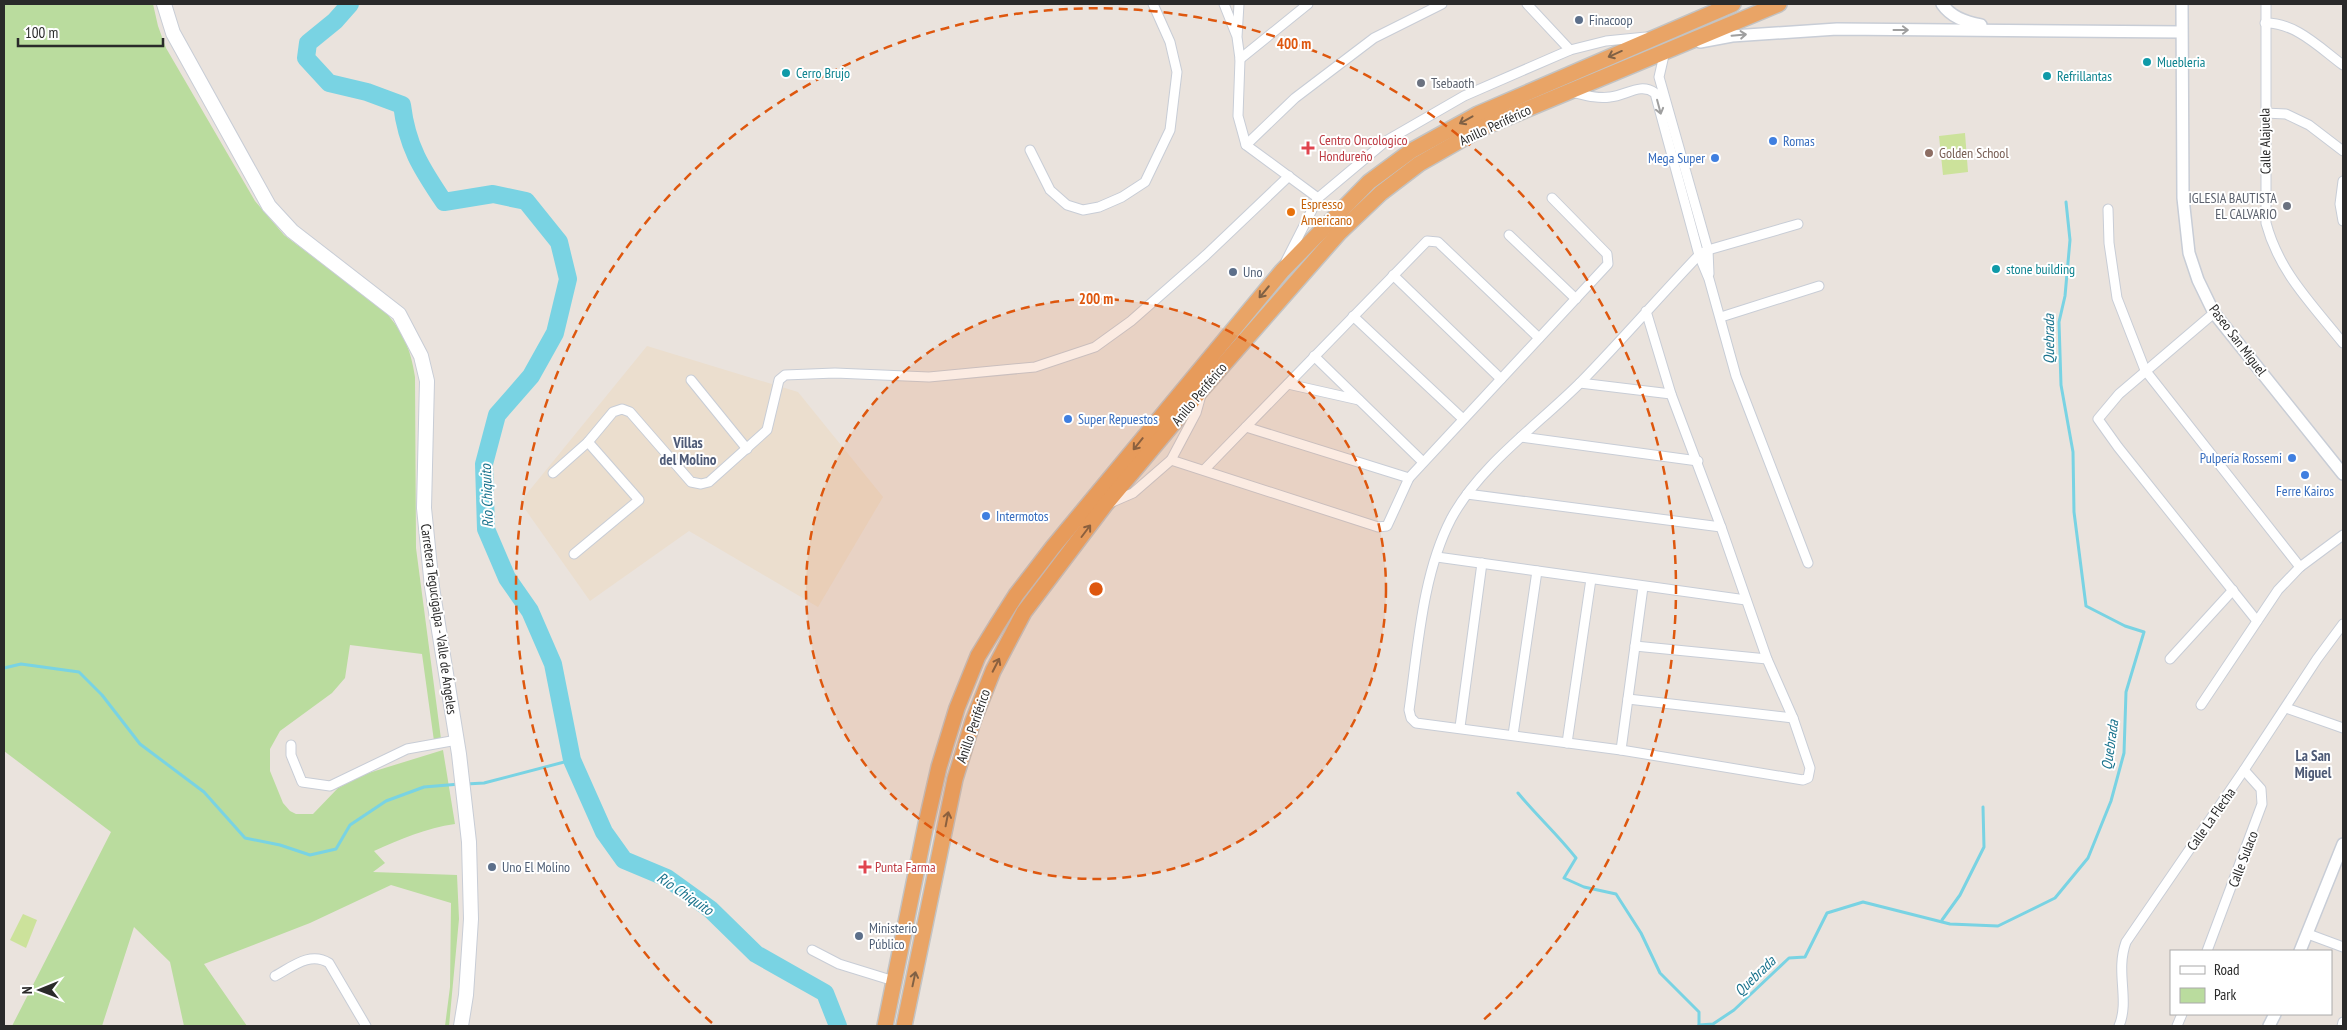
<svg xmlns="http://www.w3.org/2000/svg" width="2347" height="1030" font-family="'PT Sans Narrow',sans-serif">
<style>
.education{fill:#ebdece}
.green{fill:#badc9e}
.pitch{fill:#cce29b}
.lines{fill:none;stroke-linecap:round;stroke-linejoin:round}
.stream{stroke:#79d3e3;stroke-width:3}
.river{stroke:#79d3e3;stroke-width:18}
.minor-casing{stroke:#c8cdd6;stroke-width:11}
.tertiary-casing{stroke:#c8cdd6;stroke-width:14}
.secondary-casing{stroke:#c8cdd6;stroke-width:16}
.trunk-casing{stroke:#c3c3c3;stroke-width:18}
.minor{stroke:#fff;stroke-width:9}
.tertiary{stroke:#fff;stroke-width:11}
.secondary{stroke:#fff;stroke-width:14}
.trunk{stroke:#e9a466;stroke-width:15}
.oneway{stroke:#9f9f9f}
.oneway2{stroke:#806145}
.ring{fill:none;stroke:#de570e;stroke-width:2.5;stroke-dasharray:9 6}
.service-dot{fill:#5c6f8a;stroke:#fff;stroke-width:2}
.culture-dot{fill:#0f9aa8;stroke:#fff;stroke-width:2}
.worship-dot{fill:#6b7280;stroke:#fff;stroke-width:2}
.shop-dot{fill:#3f7fe0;stroke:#fff;stroke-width:2}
.health-dot{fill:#e0444e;stroke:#fff;stroke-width:2}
.education-dot{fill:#8d6e63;stroke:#fff;stroke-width:2}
.food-dot{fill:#e8710a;stroke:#fff;stroke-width:2}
.labels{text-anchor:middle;stroke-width:4;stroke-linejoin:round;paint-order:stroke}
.service-label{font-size:14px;fill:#4e5e75;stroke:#fff;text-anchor:start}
.culture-label{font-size:14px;fill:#0d838f;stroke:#fff;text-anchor:start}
.worship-label{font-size:14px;fill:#5b616d;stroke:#fff;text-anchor:start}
.street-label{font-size:14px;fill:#2a2a2a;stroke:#fff}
.health-label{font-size:14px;fill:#be3a42;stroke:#fff;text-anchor:start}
.shop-label{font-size:14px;fill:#366cbe;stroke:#fff;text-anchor:start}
.education-label{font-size:14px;fill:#785e54;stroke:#fff;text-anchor:start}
.food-label{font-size:14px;fill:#c56008;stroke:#fff;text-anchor:start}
.water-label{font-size:15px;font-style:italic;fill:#1a738d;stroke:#fff}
.neighbourhood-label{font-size:15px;font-weight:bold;fill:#4e5a76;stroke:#fff}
.centre{fill:#de570e;stroke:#fff;stroke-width:2.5}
.ring-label{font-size:15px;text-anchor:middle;font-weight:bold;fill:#de570e;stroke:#fff;stroke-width:4;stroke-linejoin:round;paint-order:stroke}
</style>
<rect width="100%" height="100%" fill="#eae3dd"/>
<path class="education" d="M647,346L798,392L883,497L818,607L689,531L590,601L520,502Z"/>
<path class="green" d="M4,4H153L158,26L166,48L255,201L284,235L381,308C402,328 411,349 415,377L416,548L441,739L434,741L422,654L350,645L345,678L332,693L280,731L270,749V771L283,803L290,811L296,814H313L338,788L362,775L443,750L455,824C426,828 401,839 374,851L385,863L373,872L457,875L459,919L449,1026H445L450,987L451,903L391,885L310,923L204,964L247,1026H184L170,962L134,927L102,1026H12L111,832L4,751Z"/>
<g class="pitch">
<path d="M1965,133L1968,172L1943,175L1939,136Z"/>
<path d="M23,914L37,920L26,948L10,940Z"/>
</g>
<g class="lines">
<g class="stream">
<path d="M4,668L21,664L79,672L102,695L140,744L204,792L245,838L280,845L310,855L336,849L350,825L386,801L424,787L460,784"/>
<path d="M466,784L484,783L572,760"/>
<path d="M1518,793C1537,816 1558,835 1576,858L1564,878L1584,887L1616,894L1641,933L1660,973L1699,1012V1026"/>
<path d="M1942,920L1960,895L1984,847L1983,807"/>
<path d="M1699,1025L1713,1024L1734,1010L1789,958L1805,957L1827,913L1863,902L1950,924L1998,926L2055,898L2088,858L2111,801L2124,753L2126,692L2144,632L2125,626L2086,606L2074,512L2073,452L2061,385L2059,322L2065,296L2070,240L2066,202"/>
</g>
<path class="river" d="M350,4L335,21L308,43L306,58L329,83L367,92L402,105C407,146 421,168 444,202L493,194L526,201L559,242L568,279L555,333L531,376L497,415L484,464L486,529L507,578L530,611L553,664L572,760L604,832L624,860L667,878L710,909L756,954L825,993L838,1026"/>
<g class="minor-casing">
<g id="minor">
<path d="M1224,4L1236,34"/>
<path d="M1239,4L1237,37L1240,59L1238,116L1246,145L1318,198"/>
<path d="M1527,4L1570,50"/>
<path d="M2266,4V223C2279,272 2312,304 2343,343"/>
<path d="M2265,23C2295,22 2320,48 2343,65"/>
<path d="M1665,51L1659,77L1708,250L1709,274"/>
<path d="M1240,59L1308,4"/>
<path d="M1572,92C1585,95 1597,99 1610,97C1626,96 1640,82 1655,93L1699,255L1709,279L1736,376L1808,563"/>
<path d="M2265,113L2286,114L2309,125L2343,151"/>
<path d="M1246,145L1295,98L1374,38L1442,4"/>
<path d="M1030,150L1050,190L1067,205L1083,210L1099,207L1122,197L1145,182L1170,130L1177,72L1170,42L1153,4"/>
<path d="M2343,181L2340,204L2343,221"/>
<path d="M2108,209L2109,243L2117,298L2145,370L2300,567"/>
<path d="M1509,235L1576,299"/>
<path d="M1286,261L1318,198L1386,141L1464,96L1570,50L1606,41L1646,37"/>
<path d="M1393,275L1501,379"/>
<path d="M1646,311L1671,394L1721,527L1767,659L1793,718L1810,768L1808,778L1803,780L1621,750L1416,723L1411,718L1409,710C1418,648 1422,575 1451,519C1480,465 1538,425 1581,382C1621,341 1659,297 1699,255L1708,250L1798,224"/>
<path d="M2214,313L2119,394L2098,419L2118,447L2257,621"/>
<path d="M1353,316L1463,419"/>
<path d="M1721,317L1819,286"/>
<path d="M1314,356L1423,462"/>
<path d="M691,380L747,449"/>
<path d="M1580,383L1671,394"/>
<path d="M1288,384L1359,400"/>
<path d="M1246,427L1409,478"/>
<path d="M1521,437L1698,461"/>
<path d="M1171,460L1378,527L1387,526L1409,478L1608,264L1607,254L1552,198"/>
<path d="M1204,470L1427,241L1438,242L1539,338"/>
<path d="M553,473L588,442L613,412L622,409L630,412L691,482L701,484L709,482L767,430L779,380L785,375L835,373L929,377L1035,367L1095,347L1131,321L1206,255L1289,176"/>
<path d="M1467,494L1721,527"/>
<path d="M1110,503L1133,493L1171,460L1196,413L1201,395"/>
<path d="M574,554L639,500L588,442"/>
<path d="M1437,557L1746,600"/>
<path d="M1635,646L1767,659"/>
<path d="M2170,659L2233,590"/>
<path d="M1628,699L1793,718"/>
<path d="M2201,705L2278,590L2300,567L2343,535"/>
<path d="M2286,708L2343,728"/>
<path d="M1460,727L1482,563"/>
<path d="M1513,735L1537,571"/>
<path d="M1567,743L1591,579"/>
<path d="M291,745V755L302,782L330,786L407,749L457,740"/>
<path d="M1621,750L1643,587"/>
<path d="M2308,934L2343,947"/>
<path d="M812,950L839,964L894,981"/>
<path d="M2207,951L2262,804L2261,789L2244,770"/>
<path d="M275,976C292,967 310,951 329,963L366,1026"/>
<path d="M2119,1026C2130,1000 2115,972 2126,942L2244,770L2317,659L2343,624"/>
<path d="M2177,1026L2182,1014"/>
<path d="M2342,1026L2343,1022"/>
</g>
</g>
<g class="tertiary-casing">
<g id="tertiary">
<path d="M1942,4C1951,17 1965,22 1981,25"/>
<path d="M2182,4L2183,198L2189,253L2198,280L2214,313L2343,474"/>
<path d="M1700,42L1732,36L1837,29L2181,32"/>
<path d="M2300,951L2343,844"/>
<path d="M2269,1026L2275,1014"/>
</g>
</g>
<g class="secondary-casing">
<path id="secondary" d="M164,4L173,33L269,206L292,231L399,314L421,356L427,381L424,508L432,587L459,754L469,842L471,919L466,995L461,1026"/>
</g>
<g class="trunk-casing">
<g id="trunk">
<path d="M885,1026L926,824L939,767L957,708L978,656L997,625L1016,595L1053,547L1282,271L1369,182L1411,151L1478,114L1733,4"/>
<path d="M904,1026L955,779L973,721L993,671L1024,612L1105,505L1203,388L1339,233L1381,193L1419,164L1482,128L1779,4"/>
</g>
</g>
<use href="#minor" class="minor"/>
<use href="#tertiary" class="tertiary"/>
<use href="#secondary" class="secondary"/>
<use href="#trunk" class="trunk"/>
</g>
<defs><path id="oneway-shaft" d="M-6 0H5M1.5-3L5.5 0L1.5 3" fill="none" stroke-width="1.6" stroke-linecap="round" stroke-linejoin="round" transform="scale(1.25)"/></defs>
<g class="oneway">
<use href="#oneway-shaft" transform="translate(1901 30)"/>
<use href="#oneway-shaft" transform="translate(1739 35) rotate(-5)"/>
<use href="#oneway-shaft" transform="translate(1659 107) rotate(75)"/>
</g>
<g class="oneway2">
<use href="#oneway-shaft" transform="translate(1615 54) rotate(156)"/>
<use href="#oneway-shaft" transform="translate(1466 120) rotate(151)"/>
<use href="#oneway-shaft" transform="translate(1264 292) rotate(130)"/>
<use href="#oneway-shaft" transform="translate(1138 444) rotate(129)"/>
<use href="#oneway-shaft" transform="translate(1086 531) rotate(-53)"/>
<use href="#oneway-shaft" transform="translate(996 665) rotate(-63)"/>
<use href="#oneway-shaft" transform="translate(947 819) rotate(-79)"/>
<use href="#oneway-shaft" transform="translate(914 979) rotate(-78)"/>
</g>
<circle cx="1096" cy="589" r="290" fill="#de570e" fill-opacity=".12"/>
<g class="ring">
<circle cx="1096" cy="589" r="290"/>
<path d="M712 1023A580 580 0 1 1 1480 1023"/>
</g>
<g class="service-dot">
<circle cx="1579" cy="20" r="5"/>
<circle cx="1233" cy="272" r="5"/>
<circle cx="492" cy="867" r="5"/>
<circle cx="859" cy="936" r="5"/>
</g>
<g class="culture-dot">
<circle cx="2147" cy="62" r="5"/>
<circle cx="786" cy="73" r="5"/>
<circle cx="2047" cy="76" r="5"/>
<circle cx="1996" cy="269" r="5"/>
</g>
<g class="worship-dot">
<circle cx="1421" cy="83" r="5"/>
<circle cx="2287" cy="206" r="5"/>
</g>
<g class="shop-dot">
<circle cx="1773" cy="141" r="5"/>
<circle cx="1715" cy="158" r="5"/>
<circle cx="1068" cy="419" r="5"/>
<circle cx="2292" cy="458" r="5"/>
<circle cx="2305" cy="475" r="5"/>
<circle cx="986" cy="516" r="5"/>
</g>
<g class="health-dot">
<path d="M1305.5 140.5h5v5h5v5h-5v5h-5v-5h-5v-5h5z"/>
<path d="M862.5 859.5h5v5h5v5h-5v5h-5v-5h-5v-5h5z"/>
</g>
<circle class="education-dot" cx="1929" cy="153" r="5"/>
<circle class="food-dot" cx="1291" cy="212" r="5"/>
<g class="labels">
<g class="service-label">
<text x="1589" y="25">Finacoop</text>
<text x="1243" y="277">Uno</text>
<text x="502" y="872">Uno El Molino</text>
<text x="869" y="933">Ministerio<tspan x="869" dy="16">Público</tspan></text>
</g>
<g class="culture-label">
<text x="2157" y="67">Muebleria</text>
<text x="796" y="78">Cerro Brujo</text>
<text x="2057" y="81">Refrillantas</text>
<text x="2006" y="274">stone building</text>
</g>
<g class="worship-label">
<text x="1431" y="88">Tsebaoth</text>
<text x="2277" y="203" text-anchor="end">IGLESIA BAUTISTA<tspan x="2277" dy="16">EL CALVARIO</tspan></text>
</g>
<g class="street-label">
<text transform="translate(1495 125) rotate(-25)" y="5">Anillo Periférico</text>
<text transform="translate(2265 141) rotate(-91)" y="5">Calle Alajuela</text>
<text transform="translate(2238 340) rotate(53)" y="5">Paseo San Miguel</text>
<text transform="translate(1199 394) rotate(-50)" y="5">Anillo Periférico</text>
<text transform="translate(439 619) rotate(82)" y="5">Carretera Tegucigalpa - Valle de Ángeles</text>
<text transform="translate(973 726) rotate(-71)" y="5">Anillo Periférico</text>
<text transform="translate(2211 819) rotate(-55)" y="5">Calle La Flecha</text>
<text transform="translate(2243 859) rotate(-69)" y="5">Calle Sulaco</text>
</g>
<g class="health-label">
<text x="1319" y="145">Centro Oncologico<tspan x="1319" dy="16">Hondureño</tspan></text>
<text x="875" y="872">Punta Farma</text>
</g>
<g class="shop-label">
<text x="1783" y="146">Romas</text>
<text x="1705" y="163" text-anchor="end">Mega Super</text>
<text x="1078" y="424">Super Repuestos</text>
<text x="2282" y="463" text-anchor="end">Pulpería Rossemi</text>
<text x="2305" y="496" text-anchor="middle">Ferre Kairos</text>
<text x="996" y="521">Intermotos</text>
</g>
<g class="education-label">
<text x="1939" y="158">Golden School</text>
</g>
<g class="food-label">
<text x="1301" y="209">Espresso<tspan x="1301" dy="16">Americano</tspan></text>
</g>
<g class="water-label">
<text transform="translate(2049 339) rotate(-90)" y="5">Quebrada</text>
<text transform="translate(487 496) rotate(-92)" y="5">Río Chiquito</text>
<text transform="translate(2110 745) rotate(-82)" y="5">Quebrada</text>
<text transform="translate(685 894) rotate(34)" y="5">Río Chiquito</text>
<text transform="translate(1755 976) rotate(-44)" y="5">Quebrada</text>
</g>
<g class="neighbourhood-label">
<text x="688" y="448">Villas<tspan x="688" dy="17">del Molino</tspan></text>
<text x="2313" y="761">La San<tspan x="2313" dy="17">Miguel</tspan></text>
</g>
</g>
<circle cx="1096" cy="589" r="8" class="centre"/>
<g class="ring-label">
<text x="1294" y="49">400 m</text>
<text x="1096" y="304">200 m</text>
</g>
<rect width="2347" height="1030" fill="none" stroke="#2a2a2a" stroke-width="10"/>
<rect x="2170" y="950" width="162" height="65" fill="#ffffff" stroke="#aaaaaa"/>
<rect x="2180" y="966" width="25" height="8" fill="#ffffff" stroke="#aaaaaa"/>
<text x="2214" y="975" font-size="15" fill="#2a2a2a">Road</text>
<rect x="2180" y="988" width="25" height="15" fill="#badc9e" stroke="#aaaaaa"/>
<text x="2214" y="1000" font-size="15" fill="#2a2a2a">Park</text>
<g transform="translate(40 990) rotate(269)" stroke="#ffffff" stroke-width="4" paint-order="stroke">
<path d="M0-4L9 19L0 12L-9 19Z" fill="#2a2a2a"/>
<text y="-8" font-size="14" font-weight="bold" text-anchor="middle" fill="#2a2a2a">N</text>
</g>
<path d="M18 38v8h145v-8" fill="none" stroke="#2a2a2a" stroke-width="2.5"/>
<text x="25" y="38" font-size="15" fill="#2a2a2a" stroke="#ffffff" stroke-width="4" paint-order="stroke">100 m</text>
</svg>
